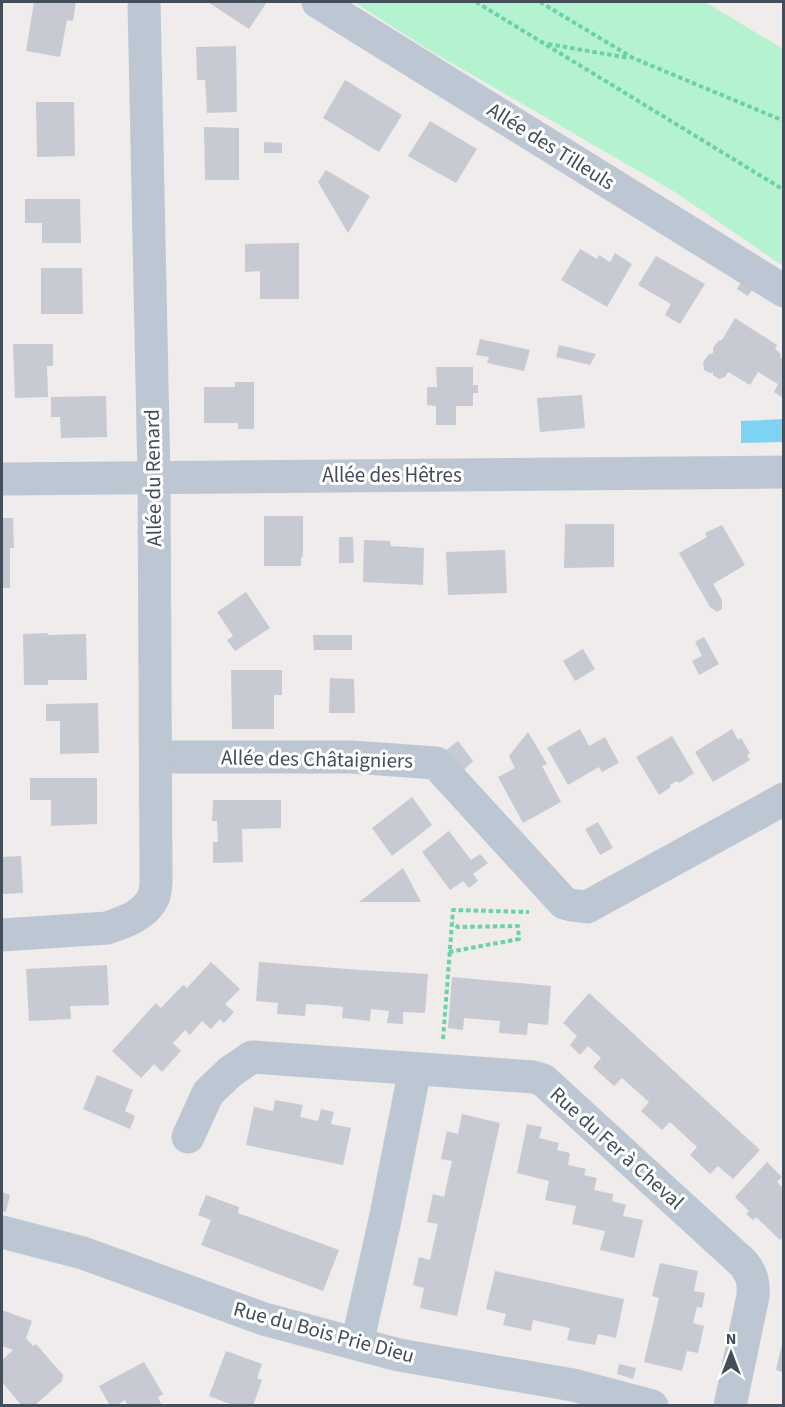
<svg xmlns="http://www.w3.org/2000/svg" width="785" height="1407" font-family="'Source Sans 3',sans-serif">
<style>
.green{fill:#b5f2d0}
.water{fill:#7ed3f2}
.building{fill:#c7cad2}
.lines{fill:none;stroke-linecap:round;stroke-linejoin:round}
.path{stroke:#6ad2a5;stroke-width:4;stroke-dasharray:4.5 3;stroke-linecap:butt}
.minor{stroke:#bdc7d3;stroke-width:33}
.labels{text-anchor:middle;stroke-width:6;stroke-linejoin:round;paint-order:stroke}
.street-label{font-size:21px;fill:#434e5a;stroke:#fff}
</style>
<rect width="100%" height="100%" fill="#efeceb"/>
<path class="green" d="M354,2H705L783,49V266L675,192L429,50Z"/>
<path class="water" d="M783,419V442L741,443V421Z"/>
<g class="building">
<path d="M34,2H76L73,21L67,20L60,57L26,51Z"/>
<path d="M208,2H267L249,29Z"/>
<path d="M236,46L237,112L207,113L205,80H197L196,47Z"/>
<path d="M345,80L402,115L379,152L323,118Z"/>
<path d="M36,102H74L75,156L37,157Z"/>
<path d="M430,121L477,149L456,183L408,156Z"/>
<path d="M204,127L239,128V180H205Z"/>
<path d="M264,142L282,143V153H264Z"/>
<path d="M326,170L370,196L348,233L318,182Z"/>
<path d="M25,199H80L81,243H42V223H25Z"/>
<path d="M299,243V299H260V271L245,272V244Z"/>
<path d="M580,249L597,259L599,255L610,262L615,253L632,264L607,307L561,280Z"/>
<path d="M656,256L705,284L680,324L665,315L671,304L638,285Z"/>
<path d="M41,268H82L83,314H41Z"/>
<path d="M743,279L754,287L748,296L737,289Z"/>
<path d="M735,318L777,345L775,349L781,354L780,357L783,359V398L774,392L778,384L758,372L750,385L728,372L725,377L719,379L713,375V372L710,373L704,370L703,363L708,355L713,353V348L718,341L722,340Z"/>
<path d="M480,339L530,350L524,371L487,363L489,357L476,355Z"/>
<path d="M13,344H53V366H47L48,397L15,398Z"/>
<path d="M559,345L596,354L590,365L556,357Z"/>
<path d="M436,367H473V385H478V393H473V406H456V425H436V406L427,405V387H437Z"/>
<path d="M235,382H254V429H238V423H204V387H235Z"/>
<path d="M582,395L585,428L540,432L537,398Z"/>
<path d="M101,396H106L107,437L61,438L60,417H51V397Z"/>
<path d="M264,516H303V557H301V566H264Z"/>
<path d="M2,518H13L14,548H10V588H2Z"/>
<path d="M565,524H614V567L564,568Z"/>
<path d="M722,525L745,565L713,584L722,600V609L717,612L710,607L679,553L707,537L705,533Z"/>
<path d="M339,537H353L354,563H339Z"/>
<path d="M364,540L390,541L391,546L424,548L423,585L363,582Z"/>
<path d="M505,550L507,593L448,595L446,552Z"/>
<path d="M246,592L270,628L235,651L227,640L233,636L217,612Z"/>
<path d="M48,633V635L86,634L87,680H48V685H24L23,634Z"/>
<path d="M313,635H352V650H314Z"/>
<path d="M704,637L719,664L699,675L692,661L702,656L695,642Z"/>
<path d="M583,649L595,669L575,681L563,661Z"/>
<path d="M231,670H282V695H274V729H232Z"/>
<path d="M330,678L354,679L355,713H329Z"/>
<path d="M98,703L99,753L60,754V721H46V704Z"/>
<path d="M580,729L589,746L605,737L619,763L602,772L599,767L568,785L547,748Z"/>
<path d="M732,729L738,740L741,738L750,753L747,755L750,760L713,782L695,752Z"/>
<path d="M528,732L547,764L542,766L561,802L523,823L498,777L515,768L509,756Z"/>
<path d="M672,736L694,773L679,783L677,781L670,785L671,787L659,795L636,757Z"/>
<path d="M458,741L473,761L460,774L441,754Z"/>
<path d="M30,778H97V824L51,826V800H30Z"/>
<path d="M412,797L432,825L392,856L372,828Z"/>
<path d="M213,800H281V828L242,829L243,862L213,863V842H218L217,821H212Z"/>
<path d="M598,822L613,848L600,855L585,829Z"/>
<path d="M449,831L471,860L480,854L488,863L473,874L478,881L469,888L463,881L450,890L422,852Z"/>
<path d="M21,856L23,893L2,894V857Z"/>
<path d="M403,868L421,902H359Z"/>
<path d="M211,962L240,989L225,1004L234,1012L224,1023L220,1019L211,1029L202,1021L190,1035L185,1030L173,1043L181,1051L162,1072L154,1064L141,1078L112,1051L156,1003L161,1008L183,985L187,988Z"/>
<path d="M259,962L360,970L428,974L425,1013L403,1012V1024L387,1023L389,1011L371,1009L370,1021L342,1018L343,1007L324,1005L306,1004L305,1016L277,1014L278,1003L256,1001Z"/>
<path d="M107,965L109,1005L70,1006L71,1019L29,1021L26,969Z"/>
<path d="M452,977L551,986L548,1025L528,1023L527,1035L499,1033L500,1021L464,1018L463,1030L448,1028Z"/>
<path d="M589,993L760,1150L733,1179L718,1166L710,1174L690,1155L697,1147L670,1122L662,1130L641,1111L649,1102L622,1078L614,1086L593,1067L601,1058L588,1046L580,1055L570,1045L577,1036L563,1023Z"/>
<path d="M97,1075L133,1090L125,1111L135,1116L130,1129L83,1109Z"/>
<path d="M275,1100L303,1105L300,1117L318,1121L321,1109L334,1112L331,1124L351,1128L343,1165L246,1145L254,1107L273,1111Z"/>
<path d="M462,1114L500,1123L457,1316L420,1308L424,1288L413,1285L419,1257L430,1260L438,1224L427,1222L433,1194L444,1197L452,1161L441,1159L447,1131L458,1134Z"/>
<path d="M527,1124L542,1127L539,1138L559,1143L557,1150L570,1153L568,1165L586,1169L584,1175L597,1178L594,1190L613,1194L612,1201L626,1205L623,1216L643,1220L634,1258L600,1250L605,1231L572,1224L576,1206L545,1200L549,1181L517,1173Z"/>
<path d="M767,1162L782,1177L777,1182L783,1188V1236L780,1240L756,1217L753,1220L746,1214L749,1211L735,1197Z"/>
<path d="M2,1192L10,1195L6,1212L2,1211Z"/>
<path d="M206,1195L239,1207L238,1213L339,1250L323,1291L201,1245L211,1220L198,1215Z"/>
<path d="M660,1263L698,1271L694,1291L705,1293L702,1308L697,1307L693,1323L704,1326L698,1353L687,1351L682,1371L644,1362L659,1298L652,1296Z"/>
<path d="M495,1271L624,1299L616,1338L598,1334L595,1345L567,1340L570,1328L533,1320L531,1331L503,1325L506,1314L486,1309Z"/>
<path d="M2,1310L32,1321L26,1338L33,1346L36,1344L63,1375L62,1381L34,1406H22L2,1382V1360L13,1350L2,1346Z"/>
<path d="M783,1340V1372L776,1370Z"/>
<path d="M226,1351L262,1364L257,1378L262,1380L253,1406H235L209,1396Z"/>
<path d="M144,1362L163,1394L158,1397L162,1406H128L125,1400L115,1406H110L99,1386Z"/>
<path d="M619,1364L636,1368L633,1379L617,1374Z"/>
</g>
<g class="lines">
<g class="path">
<path d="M476,2L784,190"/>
<path d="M540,2L633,58L784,121"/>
<path d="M548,44L629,58"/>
<path d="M449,952L519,939L518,926L458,927L452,923"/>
<path d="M443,1039L453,910L529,912"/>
</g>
<g class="minor">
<path d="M318,2L784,291"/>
<path d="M2,479L784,472"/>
<path d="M156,757H352L436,763L564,903L571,905L587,907L784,799"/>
<path d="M2,935L107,928C125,922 146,915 154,896C155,892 156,886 156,882L154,477L144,2"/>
<path d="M188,1137L208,1093L230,1072L252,1057L533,1077L543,1080L743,1263C752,1274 754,1282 753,1296L730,1406"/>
<path d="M2,1232L83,1253L264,1319L357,1344L399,1355L573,1385L652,1406"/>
<path d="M357,1344L385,1220L415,1069"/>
</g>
</g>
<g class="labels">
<g class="street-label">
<text transform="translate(551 146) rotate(32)" y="7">Allée des Tilleuls</text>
<text x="392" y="482">Allée des Hêtres</text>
<text transform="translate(153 478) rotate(-91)" y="7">Allée du Renard</text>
<text transform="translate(317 759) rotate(1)" y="7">Allée des Châtaigniers</text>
<text transform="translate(617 1148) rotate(42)" y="7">Rue du Fer à Cheval</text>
<text transform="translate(324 1332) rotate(15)" y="7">Rue du Bois Prie Dieu</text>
</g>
</g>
<rect width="785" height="1407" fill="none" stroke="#434e5a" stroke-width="6"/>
<g transform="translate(731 1353)" stroke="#ffffff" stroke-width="4.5" paint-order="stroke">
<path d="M0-4.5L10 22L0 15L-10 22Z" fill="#434e5a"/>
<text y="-9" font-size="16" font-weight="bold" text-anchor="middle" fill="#434e5a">N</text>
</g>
</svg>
